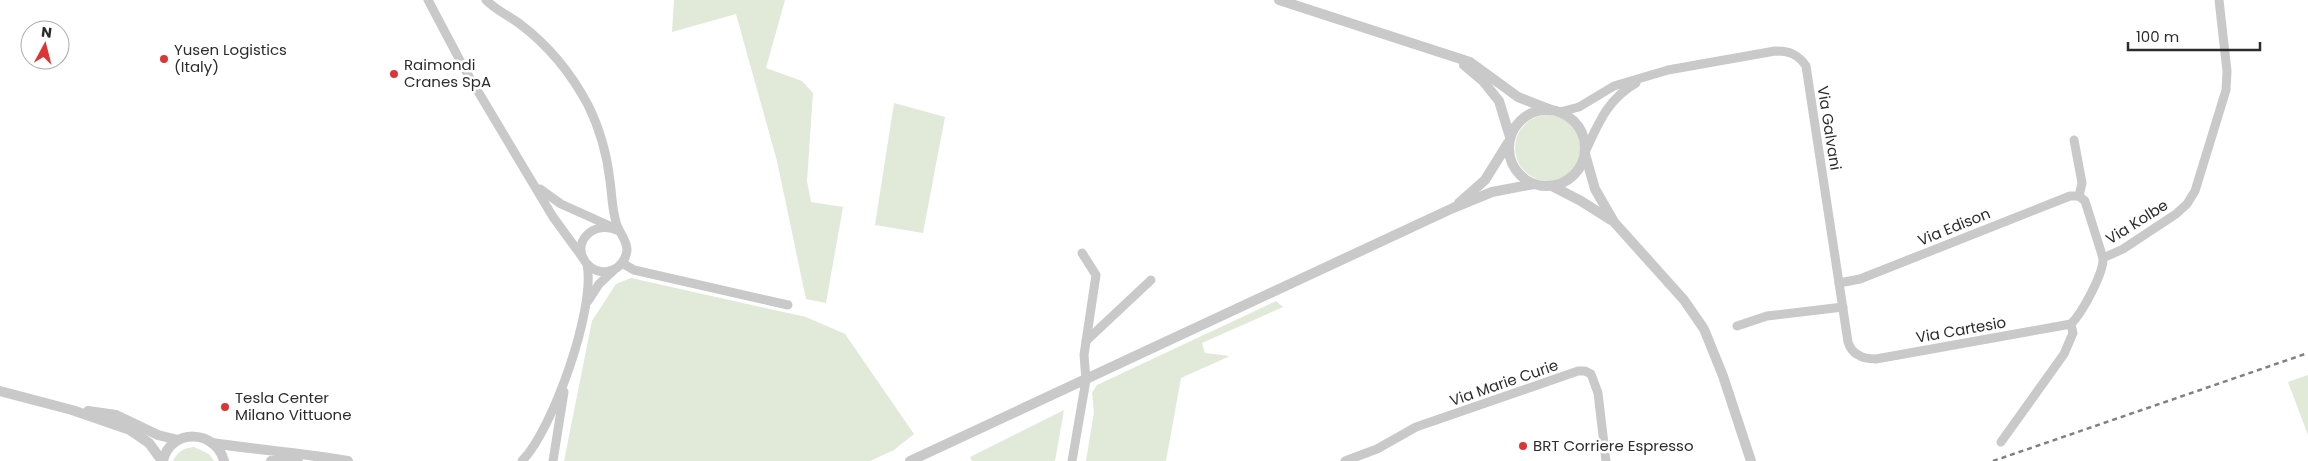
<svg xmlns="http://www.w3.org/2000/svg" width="2308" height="461" font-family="Poppins,sans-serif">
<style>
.green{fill:#e1e9d9}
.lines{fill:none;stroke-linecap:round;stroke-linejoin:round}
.minor{stroke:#c9c9c9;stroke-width:9}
.tertiary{stroke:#c9c9c9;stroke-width:10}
.rail{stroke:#818181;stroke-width:2.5;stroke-dasharray:5 4;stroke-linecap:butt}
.poi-dot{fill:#dc3535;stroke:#fff;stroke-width:2}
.labels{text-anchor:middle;stroke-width:5;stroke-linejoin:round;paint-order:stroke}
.poi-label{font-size:15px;fill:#2c2c2c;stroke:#fff;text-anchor:start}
.street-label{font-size:15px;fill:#2c2c2c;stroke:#fff}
</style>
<rect width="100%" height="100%" fill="#fff"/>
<g class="green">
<path d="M674,0H785L766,68L802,81L813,93L807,181L811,202L843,207L826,303L806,299L777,161L736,14L672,32Z"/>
<path d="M894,103L945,117L923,233L875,225Z"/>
<circle cx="1548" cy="148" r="33"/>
<path d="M631,278L806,317L845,334L914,434L894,450L870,461H564L592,321L616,284Z"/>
<path d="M1276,301L1283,307L1202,343L1205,353L1230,356L1181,378L1166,461H1086L1094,412L1092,393L1097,385Z"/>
<path d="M2308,375V435L2288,382Z"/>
<path d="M1064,410L1055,461H972L970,457Z"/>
<path d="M194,447L209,454L214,461H173C178,451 184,448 194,447Z"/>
</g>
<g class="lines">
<g class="minor">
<path d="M428,0L464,68L553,217L583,258"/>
<path d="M486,0C496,10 509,16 520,24C549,46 571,73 588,105C600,129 607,155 610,181C612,195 612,209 616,222C618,232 627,239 627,250C626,260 619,269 609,271C601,273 593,270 588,265C568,244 594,218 619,231"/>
<path d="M1560,112L1579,107L1614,86L1668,70L1775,51C1789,51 1798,54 1806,66L1848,342C1852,355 1863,359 1876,359L2071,324"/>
<path d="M2074,140L2082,183L2079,196L2085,201L2103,258"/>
<path d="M1586,150C1599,122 1608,99 1636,83"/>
<path d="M540,189L561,204L610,226"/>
<path d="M622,263L634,270L788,305"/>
<path d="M1839,283L1860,279L2070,196H2079"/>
<path d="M588,301L599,284L613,271"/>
<path d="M1737,326L1767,316L1843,307"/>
<path d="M1086,341L1151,280"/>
<path d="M2001,442L2064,354L2073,333L2071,324C2082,313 2104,273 2103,258L2123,249L2176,214L2187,204L2195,191L2226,90L2227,71L2219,0"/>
<path d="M522,461C553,429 596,308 587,264"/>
<path d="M553,461L564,392"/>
<path d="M1072,461L1086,380L1084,355L1096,275L1082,253"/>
<path d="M1345,461L1377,449L1416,427L1578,371H1585L1591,374L1598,393L1606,461"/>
</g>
<g class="tertiary">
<path d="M1279,0L1470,62L1518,97L1551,110"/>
<path d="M1464,65L1483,81L1499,101L1510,137"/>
<circle cx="1547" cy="148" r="38"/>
<path d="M1585,154L1595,189L1614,222L1684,300L1704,329L1723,376L1751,461"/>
<path d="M1552,186L1581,201L1611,220"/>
<path d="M1459,203L1485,180L1508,143"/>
<path d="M0,391L72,410L130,430L149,443L162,461"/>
<path d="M88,411L116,415L158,435L178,440"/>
<path d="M212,443C258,450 303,453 348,461"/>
<path d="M163,461C170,428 216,429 224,461"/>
<path d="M271,461H298"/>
<path d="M910,461L1453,208L1492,192L1534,184"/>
</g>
<path class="rail" d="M1993,461L2308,353"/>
</g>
<g class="poi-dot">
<circle cx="164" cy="59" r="5"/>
<circle cx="394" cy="74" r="5"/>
<circle cx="225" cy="407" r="5"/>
<circle cx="1523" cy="446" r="5"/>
</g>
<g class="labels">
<g class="poi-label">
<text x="174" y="55">Yusen Logistics<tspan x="174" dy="17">(Italy)</tspan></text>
<text x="404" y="70">Raimondi<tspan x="404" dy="17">Cranes SpA</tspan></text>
<text x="235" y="403">Tesla Center<tspan x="235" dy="17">Milano Vittuone</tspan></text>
<text x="1533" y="451">BRT Corriere Espresso</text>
</g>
<g class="street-label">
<text transform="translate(1829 128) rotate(81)" y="5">Via Galvani</text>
<text transform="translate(2137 222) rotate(-32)" y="5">Via Kolbe</text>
<text transform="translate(1954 227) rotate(-22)" y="5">Via Edison</text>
<text transform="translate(1961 330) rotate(-10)" y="5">Via Cartesio</text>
<text transform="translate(1504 383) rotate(-19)" y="5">Via Marie Curie</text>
</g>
</g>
<g transform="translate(45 45) rotate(7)"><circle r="24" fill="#ffffff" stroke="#ababab"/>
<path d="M0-4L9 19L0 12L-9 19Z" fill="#dc3535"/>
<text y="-8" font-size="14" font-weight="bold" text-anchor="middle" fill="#2c2c2c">N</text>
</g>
<path d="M2128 42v8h132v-8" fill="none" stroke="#2c2c2c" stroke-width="2.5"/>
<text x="2136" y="42" font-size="15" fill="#2c2c2c" stroke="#ffffff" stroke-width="4" paint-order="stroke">100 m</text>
</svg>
